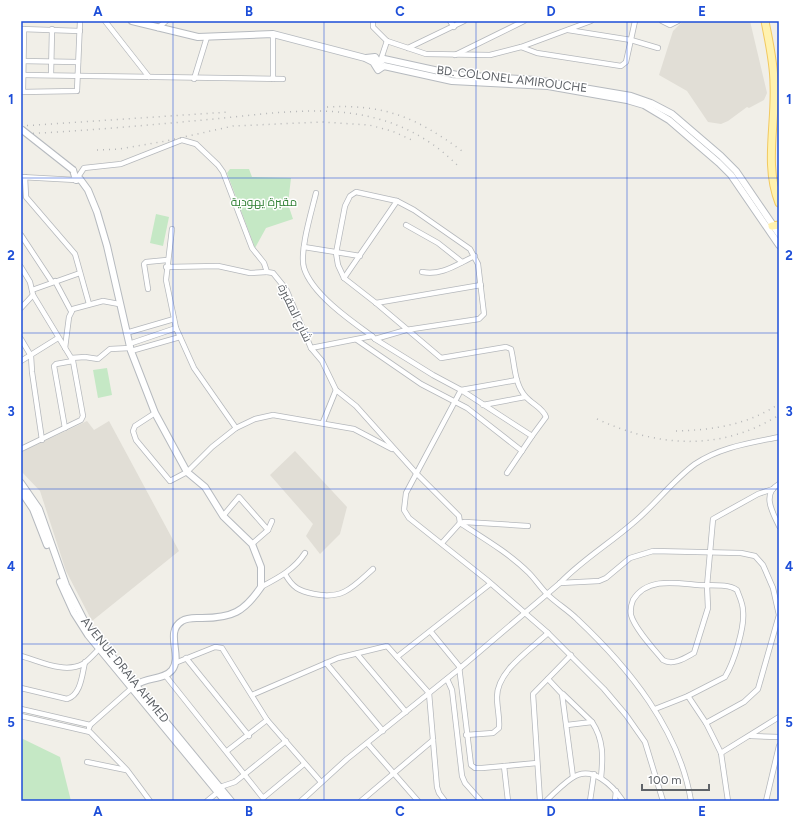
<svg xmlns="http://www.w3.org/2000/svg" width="800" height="822" font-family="Figtree,Cairo,sans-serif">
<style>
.education{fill:#e1ded6}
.green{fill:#c5e8c5}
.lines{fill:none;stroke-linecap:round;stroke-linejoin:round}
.street-casing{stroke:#b5b8bc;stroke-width:6}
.secondary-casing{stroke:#b6babf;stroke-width:8}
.primary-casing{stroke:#f2c960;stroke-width:9}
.street{stroke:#fff;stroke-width:4.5}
.secondary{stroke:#fff;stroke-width:6}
.primary{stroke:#fff2af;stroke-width:7}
.rail{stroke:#b6b7b8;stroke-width:1.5;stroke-dasharray:1 5;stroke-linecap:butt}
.secondary-bridge-casing{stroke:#b6babf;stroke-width:8;stroke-linecap:butt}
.secondary-bridge{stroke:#fff;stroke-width:6}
.grid{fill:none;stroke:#1d4ed8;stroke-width:1;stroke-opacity:0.55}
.labels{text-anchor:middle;stroke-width:3;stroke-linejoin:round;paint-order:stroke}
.street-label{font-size:12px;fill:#5f6368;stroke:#fff}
.park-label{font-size:12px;fill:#348238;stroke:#fff}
.neatline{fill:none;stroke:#1d4ed8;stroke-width:1.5}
.grid-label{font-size:13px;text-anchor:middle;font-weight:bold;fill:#1d4ed8}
</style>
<rect width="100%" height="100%" fill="#f1efe8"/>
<g class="education">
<path d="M683,21H750L767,93L764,100L749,108L747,107L728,121L721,124L708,122L687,91L659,75L673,31Z"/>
<path d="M87,421L94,430L109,421L179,551L92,621L66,571L40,491L21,471V452Z"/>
<path d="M295,451L347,507L340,534L320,554L306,536L313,524L270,475Z"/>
</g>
<g class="green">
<path d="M230,169H249L252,177L291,178L288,204L293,219L266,228L255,248L227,173Z"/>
<path d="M156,214L169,217L163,246L150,243Z"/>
<path d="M107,368L112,395L98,398L93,370Z"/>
<path d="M21,738L60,757L71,801H21Z"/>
</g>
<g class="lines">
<g class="street-casing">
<g id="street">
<path d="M105,21L149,77"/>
<path d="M373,21V27L387,41"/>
<path d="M450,21L454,27"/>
<path d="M662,21L670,25L678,21"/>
<path d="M158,28L166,21"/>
<path d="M21,29L80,31"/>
<path d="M568,30L631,40L658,48"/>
<path d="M273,34V79"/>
<path d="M521,47L537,53L621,66L626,62L635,21"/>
<path d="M408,48L464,21"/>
<path d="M455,55L524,21"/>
<path d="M21,61L78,62"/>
<path d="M380,62L387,41L426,54L490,55L521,47L591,21"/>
<path d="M23,75L283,79"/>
<path d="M51,75L52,29"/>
<path d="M194,79L207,37"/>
<path d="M21,92L77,91L80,21"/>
<path d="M23,92L24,29"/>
<path d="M21,177L76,180L84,168L121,164L182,140L196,144L218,165L223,172L252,248L264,263L267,272L273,273L286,289L311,348L322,361L336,390L356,406L416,473L459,516L460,523C483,538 509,553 529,573C535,579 540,587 547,594C556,603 568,610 577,619C629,668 679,729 691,801"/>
<path d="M25,177L26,197L75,254L89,304"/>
<path d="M316,193C312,210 299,252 304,268C312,294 351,321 372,336"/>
<path d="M406,225L438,243L462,262"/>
<path d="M172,229L166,280L176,328"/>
<path d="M21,235L52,282"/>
<path d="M304,247L360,256"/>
<path d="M21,267L30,282L33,295L73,361L83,416L81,420L21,449"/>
<path d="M166,267L218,266L250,273L267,272"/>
<path d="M422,272C442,276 457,264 475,256"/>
<path d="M344,278L397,201"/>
<path d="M55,281L71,311"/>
<path d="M148,289L144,264L146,262L167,260"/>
<path d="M32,290L80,273"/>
<path d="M376,303L481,285"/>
<path d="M21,308L33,295"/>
<path d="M126,333L174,319"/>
<path d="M21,339L31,356L32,372L42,440"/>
<path d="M375,339L433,375L461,390L532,436L507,473"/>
<path d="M357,340L421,384L467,408L522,451"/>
<path d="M129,344L176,328L194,368L236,428"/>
<path d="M65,348L69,317L73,309L103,301L119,304"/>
<path d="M311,348L372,336L375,339L406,330L479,319L484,314L478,264L470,249L414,210L397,201L356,192L350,196L345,206L336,253L338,265L344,278L376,303L441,358L506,347L511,349C515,365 514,384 526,397C532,404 543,408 546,417L532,436"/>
<path d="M131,351L180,337"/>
<path d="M71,358L85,357L98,359L110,349L130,348"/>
<path d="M21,361L58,338"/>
<path d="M517,380L461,390L406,493L404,510L409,518L487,580L548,633L604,689L626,715L645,742L663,801"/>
<path d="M483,405L525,397"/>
<path d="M155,413L135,426L133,431L136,440L170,481L187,472L212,447L236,428L255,419L273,415L354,429L392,449"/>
<path d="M323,422L336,390"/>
<path d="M65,428L54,366L56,364L73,361"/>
<path d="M779,484C761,494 773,513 779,526"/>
<path d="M223,516L239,497L268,530"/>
<path d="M442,543L460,523L465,522L528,526"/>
<path d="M252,544L268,530L272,521"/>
<path d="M285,574C293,588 299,591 314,594C343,600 353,587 373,569"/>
<path d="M560,583L599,581L606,578L630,558L653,551L741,553L755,556L763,565L773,588L779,615L758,689L744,702L706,723"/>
<path d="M261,587C278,578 294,570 305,553"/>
<path d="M431,632L459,666L471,765L475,768H482L537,763"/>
<path d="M357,654L406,712"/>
<path d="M21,656C40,661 64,674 83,664C89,660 94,654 99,649"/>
<path d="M397,657L490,584"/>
<path d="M186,658L249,736"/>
<path d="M175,663L215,647L222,648L267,720L321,782"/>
<path d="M326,663L383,731"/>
<path d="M165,675L263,798L304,764"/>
<path d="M447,679L452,690L462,776L465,783L481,801"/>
<path d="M548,679L562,694L573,777"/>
<path d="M21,688L67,699C81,695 82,675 85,662"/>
<path d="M563,694L592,722"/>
<path d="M252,695L338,658L387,646L429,693L437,787L439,793L445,801"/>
<path d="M688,696L706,723L721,753L728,801"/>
<path d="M21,709L90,725"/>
<path d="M655,709L688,696L725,677C734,662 745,627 743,611C743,603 739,596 737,590C728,583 709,586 698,585C676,583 647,577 633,600C631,605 630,609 631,615C635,629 653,648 663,660C673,666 685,658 694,653L708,608L707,586L713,519L758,494L773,489"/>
<path d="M21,716L90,732L127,770L150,801"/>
<path d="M567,725L592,722C604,740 603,758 601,778"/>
<path d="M89,728L90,725L133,687"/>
<path d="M466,735L493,733L499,728C500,718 497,708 497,697C497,671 530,650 548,633"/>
<path d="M751,736L779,737"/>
<path d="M368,744L418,801"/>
<path d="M227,751L267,720"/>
<path d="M721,753L779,717"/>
<path d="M87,762L126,770"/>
<path d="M504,766L508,801"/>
<path d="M220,787L235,782L286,741"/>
<path d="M207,801L218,792"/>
<path d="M301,801L347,759L459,669L560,583C582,560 609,544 633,523C655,505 672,481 695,464C720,447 750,443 779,437"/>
<path d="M361,801L433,740"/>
<path d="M540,801L533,694L571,655"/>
<path d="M546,801C554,793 563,784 572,778C592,764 613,786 623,801"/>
<path d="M590,801L594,774"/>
<path d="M615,801L616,791"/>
<path d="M766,801L779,746"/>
</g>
</g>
<g class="secondary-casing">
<g id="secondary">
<path d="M132,21L198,37L273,34L365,58L373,62L378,70L384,66L452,81L548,86L627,100L644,105L669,120L719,163L731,175L779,245"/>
<path d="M366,58L375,57L379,63L384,59L457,75L536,80L631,96L651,103L672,114L721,156L736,171L779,234"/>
<path d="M73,170L76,180L80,179L88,190L97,212L107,246L131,351L155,413L187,472L205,487L223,516L252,544L261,567V587C244,612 232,618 202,618C195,618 188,617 182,621C164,632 183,656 172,670C164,680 147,677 136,685"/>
<path d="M21,483L39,509L66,585L87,626L231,801"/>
<path d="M21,491L33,509L47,545"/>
<path d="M60,582L74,613L88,635L225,801"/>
</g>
</g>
<g class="primary-casing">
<g id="primary">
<path d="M765,21C769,42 774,63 774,84C776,124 764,165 779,203"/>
<path d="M772,226L779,225"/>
</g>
</g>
<use href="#street" class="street"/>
<use href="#secondary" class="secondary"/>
<use href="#primary" class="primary"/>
<g class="rail">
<path d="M327,107C384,104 416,117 462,151"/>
<path d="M21,126L229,112"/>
<path d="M21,134C85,131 150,125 214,119C265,114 321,105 371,117C405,125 435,142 459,167"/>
<path d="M97,150L119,149L166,141L233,126L322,122L369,125L392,131L414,141"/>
<path d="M597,419C658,447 720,452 779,415"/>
<path d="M676,431C713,430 747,425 779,404"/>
</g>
<g class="secondary-bridge-casing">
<path id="secondary-bridge" d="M21,129L73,170"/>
</g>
<use href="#secondary-bridge" class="secondary-bridge"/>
</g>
<path class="grid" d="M173,21V801M324,21V801M476,21V801M627,21V801M21,178H779M21,333H779M21,489H779M21,644H779"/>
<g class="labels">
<g class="street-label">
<text transform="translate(512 79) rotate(7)" y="4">BD. COLONEL AMIROUCHE</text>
<text transform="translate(295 313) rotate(64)" y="4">شارع المقبرة</text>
<text transform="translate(125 670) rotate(51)" y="4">AVENUE DRAIA AHMED</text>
</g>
<g class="park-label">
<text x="264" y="206">مقبرة يهودية</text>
</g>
</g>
<rect width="800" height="822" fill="none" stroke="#ffffff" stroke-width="44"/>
<path d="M642 784v6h67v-6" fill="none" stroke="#5f6368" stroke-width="2"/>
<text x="648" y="784" font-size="12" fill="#5f6368" stroke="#ffffff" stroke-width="3" paint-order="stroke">100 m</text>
<rect x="22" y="22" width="756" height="778" class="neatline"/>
<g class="grid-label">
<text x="98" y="16">A</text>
<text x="249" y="16">B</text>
<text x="400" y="16">C</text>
<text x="551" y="16">D</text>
<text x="702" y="16">E</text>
<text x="11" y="104">1</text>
<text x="789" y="104">1</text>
<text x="11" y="260">2</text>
<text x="789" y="260">2</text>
<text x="11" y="416">3</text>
<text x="789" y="416">3</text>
<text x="11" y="571">4</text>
<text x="789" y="571">4</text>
<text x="11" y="727">5</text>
<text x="789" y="727">5</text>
<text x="98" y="816">A</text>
<text x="249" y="816">B</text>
<text x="400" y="816">C</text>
<text x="551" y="816">D</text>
<text x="702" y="816">E</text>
</g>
</svg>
